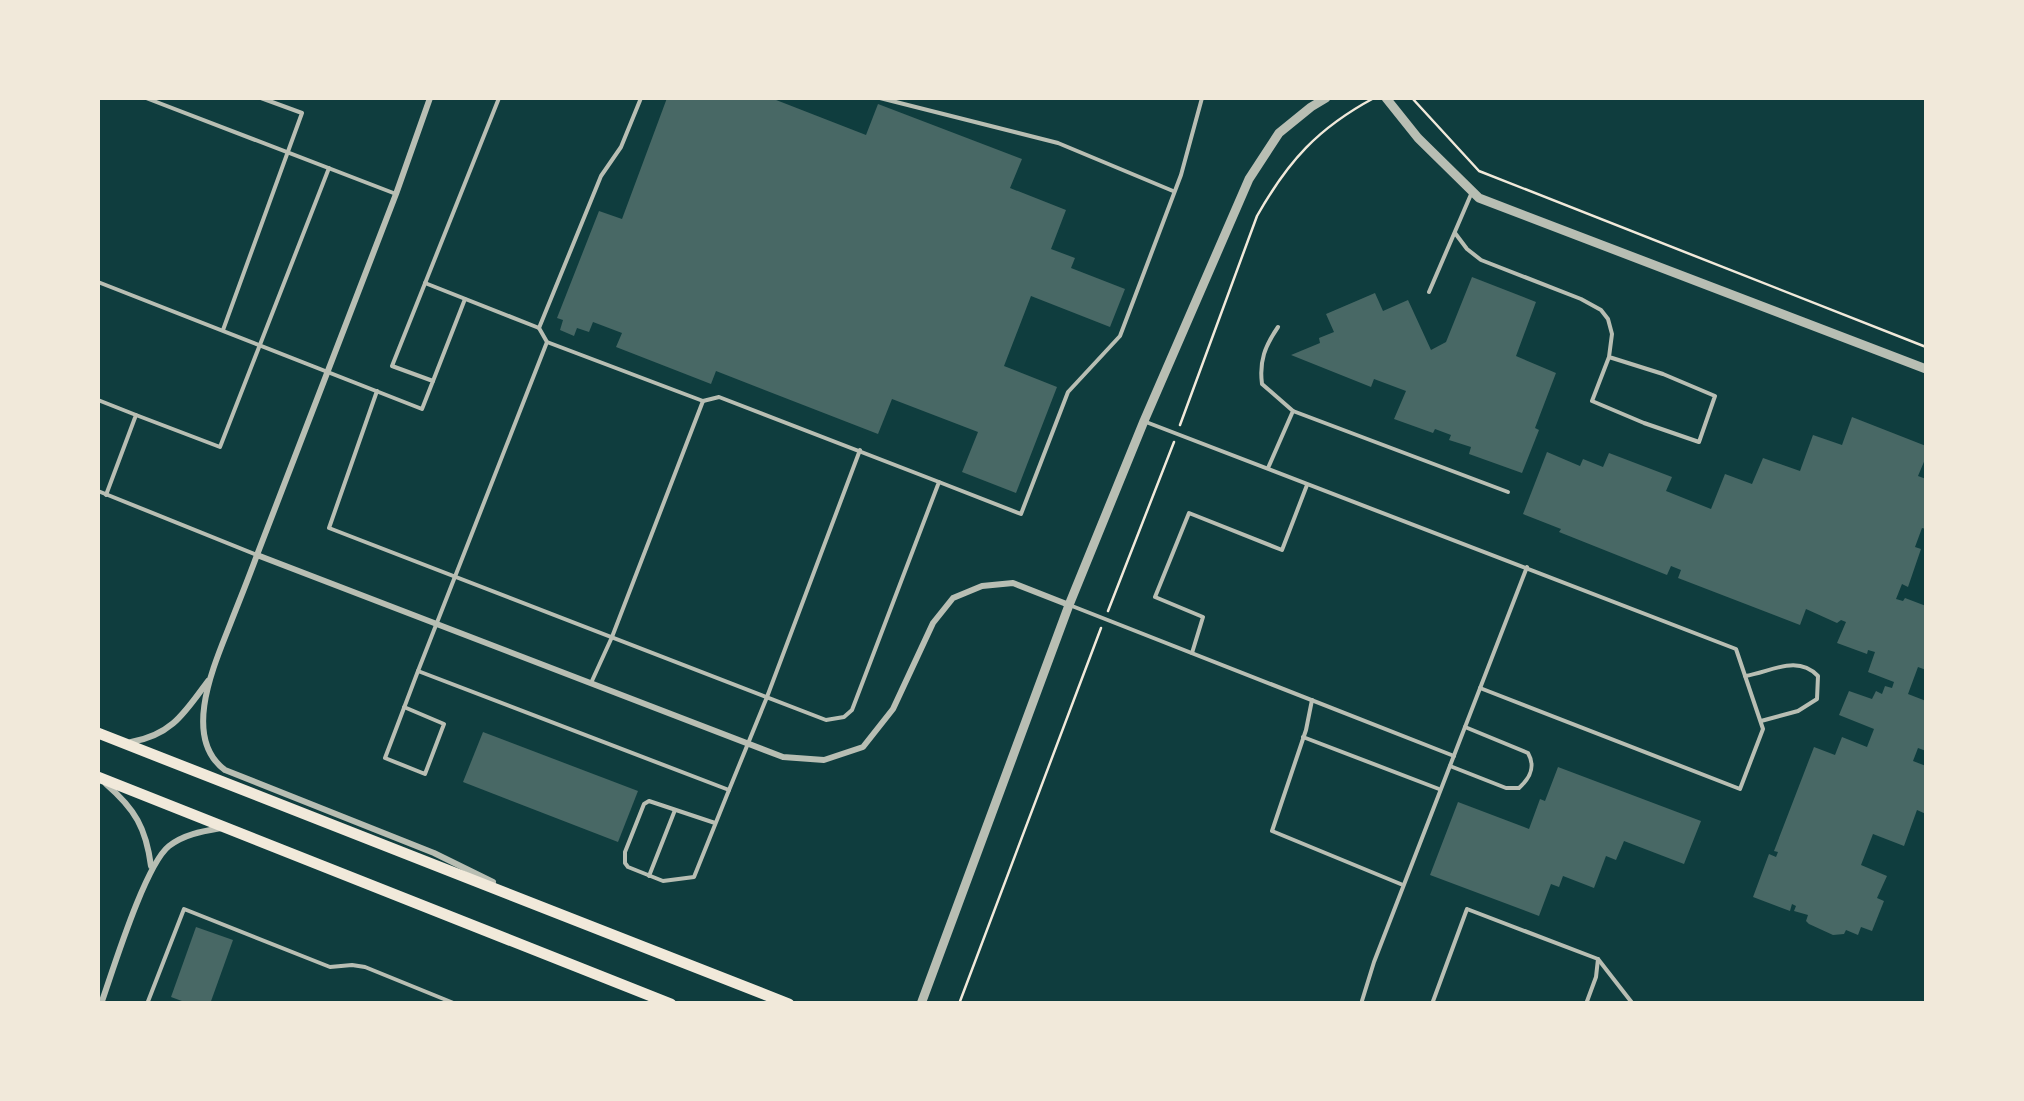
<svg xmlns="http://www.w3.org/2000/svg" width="2024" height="1101" font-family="Merriweather,serif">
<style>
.building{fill:#486865}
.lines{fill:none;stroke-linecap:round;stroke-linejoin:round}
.path{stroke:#f1e9da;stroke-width:2.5}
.service{stroke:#b8beb3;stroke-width:4}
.minor{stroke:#b8beb3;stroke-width:6}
.tertiary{stroke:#b8beb3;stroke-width:9}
.trunk{stroke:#f1e9da;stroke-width:11}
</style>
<rect width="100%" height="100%" fill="#0f3d3e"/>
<g class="building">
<path d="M667,98H771L866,135L878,104L1022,159L1010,188L1066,210L1051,249L1075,258L1071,268L1125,289L1110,327L1031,296L1004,366L1057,387L1016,493L962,472L978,432L892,399L878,434L716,371L711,384L616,347L622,333L593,322L589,332L577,328L574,336L560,330L563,320L557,318L599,211L622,219Z"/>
<path d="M1472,277L1536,302L1516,356L1556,373L1535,428L1539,430L1522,473L1469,454L1471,447L1449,440L1451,435L1435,429L1433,433L1394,419L1406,391L1374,379L1371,387L1291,355L1320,343L1319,338L1334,332L1326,314L1375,293L1383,311L1408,300L1431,350L1446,342Z"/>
<path d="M1852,417L1926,446V457L1918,476L1926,479V529L1922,528L1915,547L1921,549L1908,587L1902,584L1896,599L1903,601L1905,598L1926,606V670L1918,667L1908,694L1926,701V751L1918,748L1913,761L1926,766V814L1917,810L1904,846L1873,834L1861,865L1887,876L1877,898L1884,901L1872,931L1861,927L1858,935L1846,930L1844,934L1833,935L1809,924L1806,921L1808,915L1794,911L1796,906L1792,904L1790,911L1753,897L1769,854L1776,857L1778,852L1774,851L1814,747L1835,755L1842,737L1867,747L1874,729L1839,715L1849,691L1872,699L1876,691L1882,694L1885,686L1892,688L1894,682L1868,672L1875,652L1868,650L1867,654L1837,643L1846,622L1841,620L1837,623L1806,609L1800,625L1678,578L1681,570L1671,566L1667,575L1559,532L1561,529L1523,514L1547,452L1580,466L1583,459L1603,467L1609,453L1672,477L1666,491L1711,509L1725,474L1752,484L1763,458L1800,471L1813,435L1842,445Z"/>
<path d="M483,732L638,791L618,842L463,782Z"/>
<path d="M1558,767L1701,821L1684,864L1624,841L1616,860L1606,856L1594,888L1563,876L1559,887L1551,884L1539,916L1430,875L1458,802L1529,829L1540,799L1545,801Z"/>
<path d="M196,927L233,940L210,1004H190L171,997Z"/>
</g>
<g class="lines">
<g class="path">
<path d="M1412,98L1479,171L1926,347"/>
<path d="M1180,425L1257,216C1288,161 1318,128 1374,98"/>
<path d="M1108,611L1174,442"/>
<path d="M959,1004L1101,628"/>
</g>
<g class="service">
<path d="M146,98L396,194"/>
<path d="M880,98L1058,143L1173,191"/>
<path d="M1455,233L1467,249L1481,260L1581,299L1601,310L1608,319L1612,334L1609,357L1592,401L1644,423L1699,442L1715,396L1663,374L1609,357"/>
<path d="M98,282L422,409L433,381L392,366L499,98"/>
<path d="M1429,292L1472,192"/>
<path d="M539,328L601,176L621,147L641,98"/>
<path d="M223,330L302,113L261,98"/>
<path d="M547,342L418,671L729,790L767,697L860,450"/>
<path d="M433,381L465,299"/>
<path d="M377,391L329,528L826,720L844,717L852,710L939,482L719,397L703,401L547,342L539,328L425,283"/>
<path d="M98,400L136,415L106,495"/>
<path d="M1293,411L1508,492"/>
<path d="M136,415L220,447L329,168"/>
<path d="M1146,422L1736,649L1763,729L1740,789L1480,688"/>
<path d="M1268,468L1293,411L1262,384C1259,361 1265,346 1278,327"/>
<path d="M939,482L1021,514L1068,392L1120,336L1181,175L1202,98"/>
<path d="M98,491L257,555"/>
<path d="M1072,606L1454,756"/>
<path d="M1192,653L1203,617L1155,597L1189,513L1282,550L1307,485"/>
<path d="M1745,676C1771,672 1797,654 1818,676L1817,699L1798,711L1761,721"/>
<path d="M591,683L612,637L703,401"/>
<path d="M1312,700L1306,730L1272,831L1403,885"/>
<path d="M404,707L444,724L425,774L385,758L418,671"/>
<path d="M1303,737L1439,789"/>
<path d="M1450,766L1506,788H1519C1530,778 1536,767 1528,753L1465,727"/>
<path d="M715,823L649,801L644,804L625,852V863L628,867L663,881L694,877L729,790"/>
<path d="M649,876L675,810"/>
<path d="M147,1004L184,909L330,967L352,965L365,967L456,1004"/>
<path d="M1361,1004L1374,962L1527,567"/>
<path d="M1432,1004L1467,909L1598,959L1633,1004"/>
<path d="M1586,1004L1596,977L1598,959"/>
</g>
<g class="minor">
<path d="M257,555L396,194L430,98"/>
<path d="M131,742C172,735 185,712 208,681"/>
<path d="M106,784C135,809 146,828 151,866"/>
<path d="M493,882L434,853L225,770C180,737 216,661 231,622C240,599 249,577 257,555L783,757L824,760L863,747L893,709L933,623L953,598L982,586L1013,583L1069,605"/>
<path d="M101,1004C113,970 145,865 169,846C184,834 204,831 221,828"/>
</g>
<g class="tertiary">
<path d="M1386,98L1418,138L1479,198L1926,369"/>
<path d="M921,1004L1069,605L1144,421L1249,179L1279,133L1311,107L1326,98"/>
</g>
<g class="trunk">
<path d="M98,733L789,1004"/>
<path d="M98,777L671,1004"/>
</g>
</g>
<rect width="2024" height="1101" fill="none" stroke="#f1e9da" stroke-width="200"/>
</svg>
